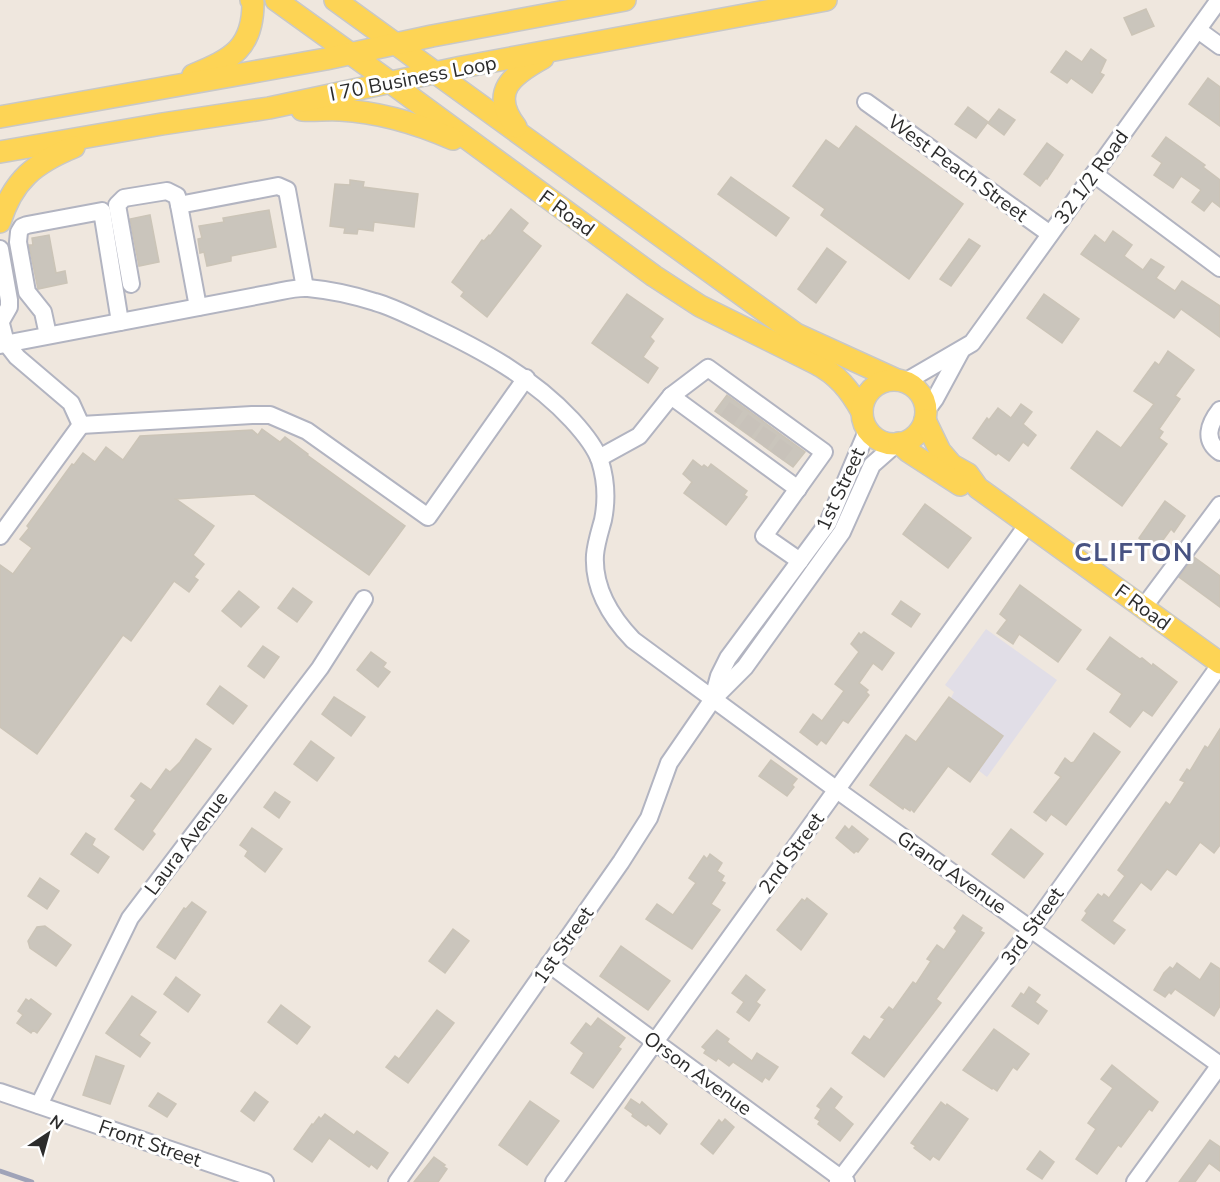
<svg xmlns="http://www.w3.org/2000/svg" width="1220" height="1182" font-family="'Nunito Sans',sans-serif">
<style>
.industrial{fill:#e1dee7}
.building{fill:#cac5bc;stroke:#cbc4b7;stroke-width:1.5}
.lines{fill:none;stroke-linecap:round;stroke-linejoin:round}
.minor-tunnel{stroke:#c8c2ba;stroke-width:16;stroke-dasharray:16 8;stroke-linecap:butt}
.minor-casing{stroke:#b2b4c1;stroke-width:20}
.major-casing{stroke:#c8c8c8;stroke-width:24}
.minor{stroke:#fff;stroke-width:16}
.major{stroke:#fdd455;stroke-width:21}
.rail{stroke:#9fa3b8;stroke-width:4.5}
.labels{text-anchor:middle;stroke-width:6;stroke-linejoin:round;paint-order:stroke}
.street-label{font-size:20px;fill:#2c2c2c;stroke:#fff}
.district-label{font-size:26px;font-weight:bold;letter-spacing:1.5px;fill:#485382;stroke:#fff}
</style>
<rect width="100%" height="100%" fill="#efe7de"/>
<path class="industrial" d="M986,629L1057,680L987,777L978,770L1003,736L951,698L954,692L945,685Z"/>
<g class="building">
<path d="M1146,9L1154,26L1132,35L1124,18Z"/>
<path d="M1091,49L1106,60L1100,73L1104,75L1092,93L1071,78L1067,83L1051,72L1066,51L1082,62Z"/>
<path d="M1208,78L1220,87V126L1189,104Z"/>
<path d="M968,107L988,122L976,138L955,124Z"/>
<path d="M999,109L1015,120L1004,135L988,123Z"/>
<path d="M856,126L963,204L909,279L821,215L825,209L793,186L826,140L839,149Z"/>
<path d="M1166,137L1205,165L1203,167L1220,180V207L1212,201L1204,211L1192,202L1201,190L1181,176L1173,188L1154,175L1162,163L1152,156Z"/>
<path d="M1047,143L1063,155L1047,179L1046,178L1040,186L1024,174Z"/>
<path d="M731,177L789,218L776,236L718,194Z"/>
<path d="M350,180L364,182L363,187L418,194L414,227L374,222L373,231L358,229L357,234L344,233L345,228L330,226L335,184L350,185Z"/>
<path d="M511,209L528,223L522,231L541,246L487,317L461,296L464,292L452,282L482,240L484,241L489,235L490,236Z"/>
<path d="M269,210L276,247L231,256V261L207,266L204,252L200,253L198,239L202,238L199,226L224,222L223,218Z"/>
<path d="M150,215L159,262L139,266L130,219Z"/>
<path d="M1113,231L1132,245L1124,256L1143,270L1151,259L1164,267L1156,278L1175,291L1182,281L1220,306V337L1181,309L1174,318L1081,254L1095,235L1105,243Z"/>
<path d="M49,235L56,273L65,271L67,283L38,289L29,245H33L32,238Z"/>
<path d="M969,239L980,246L951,286L940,279Z"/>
<path d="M827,248L846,262L816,303L798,289Z"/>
<path d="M627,294L663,319L650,337L654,341L643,357L658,368L648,383L592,343Z"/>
<path d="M1044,294L1079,319L1062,343L1027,318Z"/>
<path d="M1168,351L1194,370L1175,396L1180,399L1159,429L1163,432L1159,438L1167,444L1122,506L1071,468L1097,431L1121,448L1154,404L1134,391L1155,362L1159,365Z"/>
<path d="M727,395L805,452L793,467L715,411Z"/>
<path d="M1021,404L1032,412L1023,424L1036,435L1028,446L1023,442L1009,461L998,453L996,455L973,438L987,418L989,420L998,408L1011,418Z"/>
<path d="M262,429L280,442L285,437L308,454L307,455L405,526L369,575L254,494L176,499L214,526L193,555L204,564L194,577L198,580L189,592L174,581L131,641L123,635L37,754L0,727V565L13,574L32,548L20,539L29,528L27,526L72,464L74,465L83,453L95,462L106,447L123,460L140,436L252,430L258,435Z"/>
<path d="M693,460L702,467L704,465L708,468L711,464L747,491L744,495L747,497L726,525L684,493L692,482L683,474Z"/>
<path d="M1165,501L1185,516L1174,532L1171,529L1155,551L1139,538Z"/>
<path d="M925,504L971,538L948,568L903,534Z"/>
<path d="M1194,557L1220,576V607L1179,577Z"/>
<path d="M1020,585L1081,630L1058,662L1019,634L1013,644L997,633L1007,620L1000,614Z"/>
<path d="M293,588L312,602L297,622L278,608Z"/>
<path d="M239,591L259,607L241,627L222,611Z"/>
<path d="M901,601L920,614L911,627L892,614Z"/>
<path d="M864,632L894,653L882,670L873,663L859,683L868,690L866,692L869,695L848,723L843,720L826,744L821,740L817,745L800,732L813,714L822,721L844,691L835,684L859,652L851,644L859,633L861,635Z"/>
<path d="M1110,637L1140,659L1142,658L1152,666L1153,664L1177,682L1152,716L1143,710L1130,727L1110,712L1122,694L1087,669Z"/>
<path d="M263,646L279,657L264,678L248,666Z"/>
<path d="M371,652L386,663L383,667L390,672L378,687L357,670Z"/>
<path d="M220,686L247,706L233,724L207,704Z"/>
<path d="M334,697L365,717L351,736L322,714Z"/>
<path d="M949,697L1003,736L970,782L948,766L914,812L911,809L910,811L904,807L903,809L870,785L906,735L916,742Z"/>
<path d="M1220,729V845L1214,853L1200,842L1176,875L1167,869L1151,890L1141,882L1112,921L1125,930L1114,944L1082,920L1087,913L1085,911L1098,894L1102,897L1104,894L1109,898L1125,876L1118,870L1166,802L1170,805L1185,782L1180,780L1187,769L1190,771L1205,746L1208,748Z"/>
<path d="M1094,733L1120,752L1066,825L1051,814L1046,821L1034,812L1061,777L1055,773L1065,758L1071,763L1074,762Z"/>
<path d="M196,739L211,749L152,831L155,834L143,850L115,829L136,800L131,796L141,783L151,790L166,769L170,772L180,762Z"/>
<path d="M311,741L334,758L317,781L294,764Z"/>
<path d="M771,760L797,779L792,785L794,787L787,796L759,776Z"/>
<path d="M275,792L290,802L279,818L264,807Z"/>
<path d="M845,826L849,830L852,826L868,839L858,852L856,851L854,853L836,838Z"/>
<path d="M252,828L282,849L265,872L245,856L248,851L240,845Z"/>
<path d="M1011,829L1043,854L1024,878L992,854Z"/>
<path d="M86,833L95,839L92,845L109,857L98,873L71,854Z"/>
<path d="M710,854L722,863L717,871L724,876L721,881L725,883L711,904L720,910L692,949L646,919L657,904L673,915L696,883L689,878L704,856L707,859Z"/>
<path d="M40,878L59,891L47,909L28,896Z"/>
<path d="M807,898L827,914L801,950L777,930L802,899L805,901Z"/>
<path d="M192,902L206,912L175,959L157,947L184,908L186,909Z"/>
<path d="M963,915L982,928L980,931L984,933L936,999L941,1003L884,1077L852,1053L864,1036L870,1040L885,1019L881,1017L889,1007L893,1010L913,982L916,984L931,961L927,959L937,945L944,950L957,931L954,928Z"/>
<path d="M45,926L71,945L56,966L30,948L28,941L37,927Z"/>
<path d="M453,929L469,941L445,973L429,961Z"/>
<path d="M621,946L670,981L648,1010L600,976Z"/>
<path d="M1177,963L1200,980L1211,963L1220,969V1006L1214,1016L1175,989L1171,994L1169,992L1165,997L1154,990L1164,973L1170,967L1173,969Z"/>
<path d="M746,975L765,990L756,1002L760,1005L749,1021L737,1012L744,1002L732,993Z"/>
<path d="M176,977L200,995L188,1012L164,994Z"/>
<path d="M1029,987L1040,995L1035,1002L1047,1011L1038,1024L1012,1006L1021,993L1024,995Z"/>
<path d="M132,996L156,1012L139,1035L150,1043L140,1057L106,1033Z"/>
<path d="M26,999L29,1001L31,999L51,1014L37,1033L33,1030L31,1033L17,1023L23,1015L18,1011Z"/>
<path d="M281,1005L310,1027L297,1044L268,1022Z"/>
<path d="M437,1010L454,1023L408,1083L386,1067L395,1056L399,1059Z"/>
<path d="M598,1018L625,1038L618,1047L621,1049L593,1088L571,1073L584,1053L571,1043L586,1023L591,1027Z"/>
<path d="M994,1029L1029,1054L1017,1070L1013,1067L997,1091L993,1088L992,1089L963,1070Z"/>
<path d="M717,1030L729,1039L727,1042L752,1061L757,1053L778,1067L769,1080L765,1077L762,1082L733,1062L729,1066L718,1058L716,1061L704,1053L706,1050L702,1047Z"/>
<path d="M96,1056L124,1066L110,1104L83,1095Z"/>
<path d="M1112,1065L1158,1102L1152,1111L1149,1109L1121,1147L1118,1145L1097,1174L1076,1159L1096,1129L1088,1123L1113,1088L1101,1079Z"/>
<path d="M831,1088L842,1097L834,1108L853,1124L840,1141L818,1124L820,1121L815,1118L821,1109L817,1106Z"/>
<path d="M255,1092L268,1102L254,1121L241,1111Z"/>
<path d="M158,1093L176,1104L167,1117L149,1106Z"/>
<path d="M631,1099L640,1105L642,1102L667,1124L660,1134L648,1124L646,1126L632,1116L633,1114L625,1108Z"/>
<path d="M530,1101L559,1121L527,1165L499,1145Z"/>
<path d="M941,1102L946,1106L947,1104L968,1119L939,1160L933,1156L930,1160L914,1148L916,1146L911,1143Z"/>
<path d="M325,1114L354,1135L357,1131L388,1153L377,1169L371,1164L369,1167L329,1138L312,1162L294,1149L312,1124L313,1125L319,1117L321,1119Z"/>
<path d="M725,1119L734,1127L713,1154L701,1144L719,1120L722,1123Z"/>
<path d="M1210,1140L1220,1147V1171L1209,1163L1195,1182H1179Z"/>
<path d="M1040,1151L1054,1162L1042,1179L1027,1169Z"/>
<path d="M434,1157L445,1165L443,1166L447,1169L438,1182H414Z"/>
</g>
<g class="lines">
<g class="minor-tunnel">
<path d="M727,420L738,404"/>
<path d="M745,432L756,417"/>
<path d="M761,444L772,428"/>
<path d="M777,456L789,440"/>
</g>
<g class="minor-casing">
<g id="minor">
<path d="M1198,30L1220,46"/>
<path d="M866,102L1050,234"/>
<path d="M1094,174L1220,268"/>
<path d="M179,205L278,186L287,190L305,288"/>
<path d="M0,249L9,300V307L1,321"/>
<path d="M131,284L117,205L124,198L167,191L177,196L179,205L198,307"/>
<path d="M0,320L6,343L17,357L71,403L81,425L252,415H270L307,431L428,517L526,378"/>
<path d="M48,335L43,312L27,292L18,242L19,232L22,227L27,225L102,211L120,322"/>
<path d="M0,345L272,293C283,291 296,287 308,288C330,290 353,295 375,302C393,307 412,317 429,325C482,350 532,377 572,420C583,432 595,446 600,461C606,480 607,500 603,520C600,531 596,543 595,555C593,588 611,617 633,640L837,790L1220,1065"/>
<path d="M905,382L972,343L1219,0"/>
<path d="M671,396L798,489"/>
<path d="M1220,410C1209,424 1203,440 1220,452"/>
<path d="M926,411L935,399L961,351"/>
<path d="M599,458L639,436L671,396L708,368L824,452L764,536L800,561"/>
<path d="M0,536L81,425"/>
<path d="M1143,608L1220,505"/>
<path d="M713,698L719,676L728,658L828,523L868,429"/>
<path d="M549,964L846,1182"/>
<path d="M0,1092L265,1182"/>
<path d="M39,1105L130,918L320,668L364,599"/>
<path d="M397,1182L621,862L649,818L669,763L713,699L745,667L842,532L872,465L897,443"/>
<path d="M554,1182L1028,524"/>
<path d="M838,1182L1032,928L1220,665"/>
<path d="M1135,1182L1220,1065"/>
</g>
</g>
<g class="major-casing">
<g id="major">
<path d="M276,0L390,82L654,276L700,306L815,363C837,374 850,390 862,412"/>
<path d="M335,0L796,334L897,380"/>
<path d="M193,75C232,59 253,48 253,3L251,0"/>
<path d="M302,110C315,111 327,109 340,110C380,112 416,123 453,139"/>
<path d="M0,117L326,59L432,36L625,0"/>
<path d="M516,127C489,92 512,75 543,58"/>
<path d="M0,152L162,124L269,108L462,67L826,0"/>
<path d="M0,222C13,180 35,163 74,147"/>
<circle cx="894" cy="412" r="32"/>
<path d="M925,420L940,451L952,465L968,474L978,488L1220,663"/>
<path d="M899,443L909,452L960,485"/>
</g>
</g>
<use href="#minor" class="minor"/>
<use href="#major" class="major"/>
<path class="rail" d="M0,1171L32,1182"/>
</g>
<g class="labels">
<g class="street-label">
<text transform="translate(413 78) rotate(-11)" y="7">I 70 Business Loop</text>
<text transform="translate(958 168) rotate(36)" y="7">West Peach Street</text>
<text transform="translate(1091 177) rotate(-54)" y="7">32 1/2 Road</text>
<text transform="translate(567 213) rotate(36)" y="7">F Road</text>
<text transform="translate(840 489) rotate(-65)" y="7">1st Street</text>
<text transform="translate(1143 607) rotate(36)" y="7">F Road</text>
<text transform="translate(186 843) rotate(-53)" y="7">Laura Avenue</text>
<text transform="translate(791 853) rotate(-54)" y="7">2nd Street</text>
<text transform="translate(952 872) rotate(35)" y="7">Grand Avenue</text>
<text transform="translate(1032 926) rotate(-54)" y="7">3rd Street</text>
<text transform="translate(563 945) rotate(-55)" y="7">1st Street</text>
<text transform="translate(698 1073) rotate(36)" y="7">Orson Avenue</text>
<text transform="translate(150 1143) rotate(19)" y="7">Front Street</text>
</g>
<g class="district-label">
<text x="1134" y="561">CLIFTON</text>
</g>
</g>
<g transform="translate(48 1134) rotate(36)" stroke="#ffffff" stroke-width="4.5" paint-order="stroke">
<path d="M0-4.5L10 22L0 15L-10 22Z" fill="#2c2c2c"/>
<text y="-9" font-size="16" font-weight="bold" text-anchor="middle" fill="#2c2c2c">N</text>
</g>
</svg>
